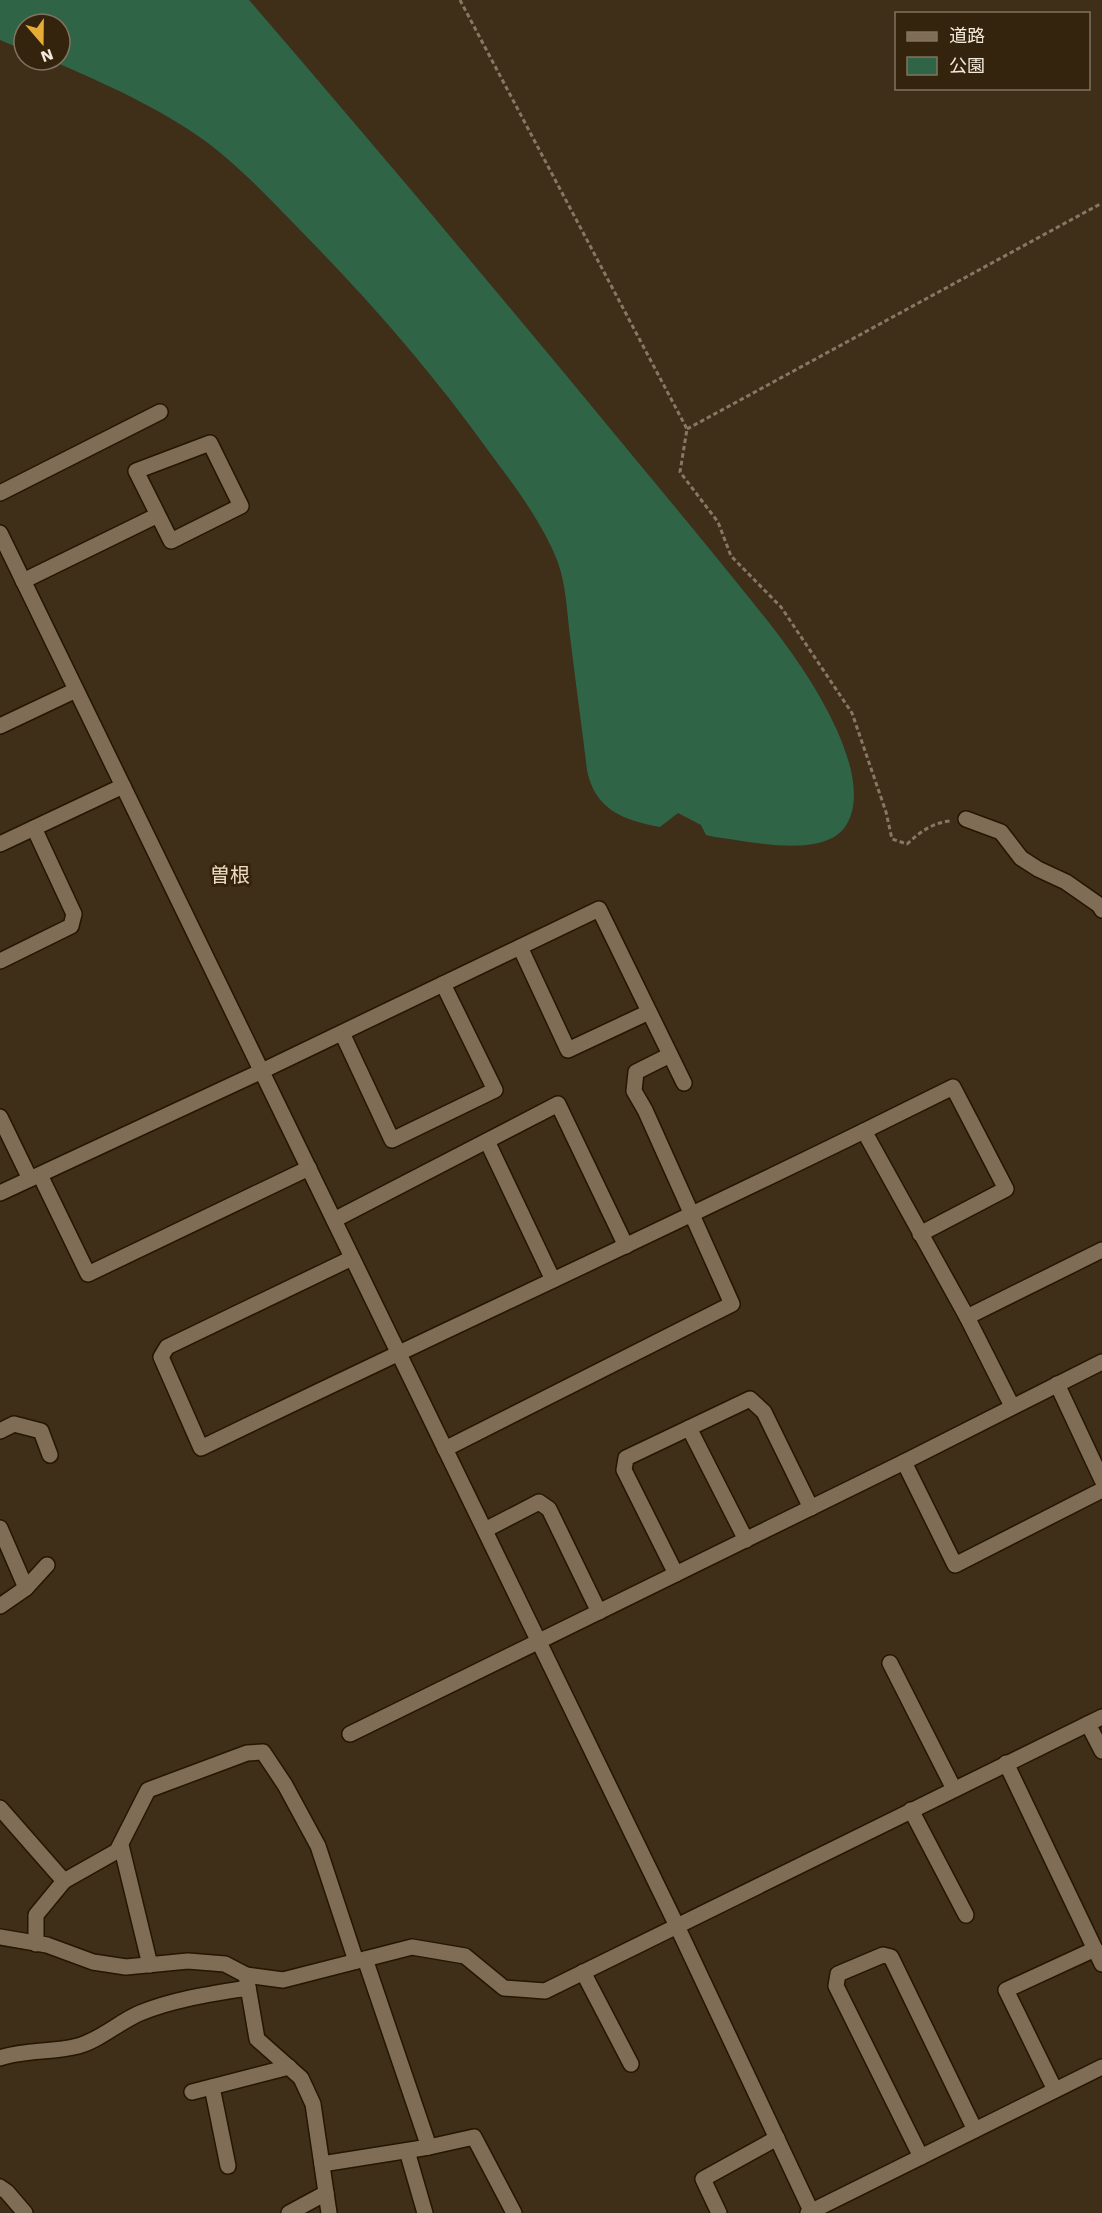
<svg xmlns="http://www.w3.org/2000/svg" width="1102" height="2213" font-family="'Work Sans','Noto Sans JP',sans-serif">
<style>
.green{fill:#306447}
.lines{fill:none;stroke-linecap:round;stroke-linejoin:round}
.minor-casing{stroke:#251602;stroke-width:18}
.path{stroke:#877866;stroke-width:3;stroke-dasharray:4.5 3;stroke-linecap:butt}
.minor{stroke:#806d55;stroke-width:15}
.labels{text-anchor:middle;stroke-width:6;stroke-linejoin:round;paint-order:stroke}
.quarter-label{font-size:20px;fill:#f0dbc0;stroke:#34240e}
</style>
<rect width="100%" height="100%" fill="#3f2e18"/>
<path class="green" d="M0,0H249C375,146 499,294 622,443C661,490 700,537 738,584C768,621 798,658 821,699C839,731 869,792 845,827C822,859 749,841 715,837L706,835L701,825L678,813L660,827C623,820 595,810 587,770C582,728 576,686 571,644C567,617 567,586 557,560C541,520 513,484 487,449C431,371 368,299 300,230C271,200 242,169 208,143C160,108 104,83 50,60H60V24H24V50L0,40Z"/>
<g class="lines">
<g class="minor-casing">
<g id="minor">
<path d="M0,493L160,412"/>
<path d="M0,533L677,1926L812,2213"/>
<path d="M23,581L158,515L171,541L241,506L210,443L136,471L158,515"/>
<path d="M0,726L76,690"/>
<path d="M966,819L1001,832L1021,858L1038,869L1066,882L1099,905L1102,910"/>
<path d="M0,844L123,786"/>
<path d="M520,947L568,1050L649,1012"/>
<path d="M0,961L71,926L74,914L34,828"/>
<path d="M342,1033L392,1140L495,1090L443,984"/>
<path d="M0,1117L30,1179"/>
<path d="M487,1141L553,1280"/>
<path d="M40,1175L88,1274L309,1168"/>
<path d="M0,1193L262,1071L599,909L684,1083"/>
<path d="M334,1220L558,1104L626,1246"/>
<path d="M920,1234L1006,1189L953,1087L864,1131L967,1317"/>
<path d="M352,1258L167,1347L161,1357L201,1448C421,1341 644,1239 864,1131"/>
<path d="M1057,1384L1102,1480"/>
<path d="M1012,1406L967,1317L1102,1250"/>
<path d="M689,1428L746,1540"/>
<path d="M0,1431L14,1424L41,1431L50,1455"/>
<path d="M445,1449L732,1304L645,1110L634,1091L636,1072L670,1055"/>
<path d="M904,1462L955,1565L1102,1490"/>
<path d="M0,1528L26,1588"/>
<path d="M485,1530L539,1502L549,1509L599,1612"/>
<path d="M676,1574L624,1470L626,1458L750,1399L764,1412L811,1508"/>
<path d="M0,1606L26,1588L47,1565"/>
<path d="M890,1663L954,1789"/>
<path d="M1088,1724L1102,1751"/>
<path d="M350,1734L904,1462L1102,1362"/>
<path d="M1006,1763L1102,1964"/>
<path d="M0,1808L64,1881"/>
<path d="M911,1810L966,1915"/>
<path d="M121,1845L150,1965"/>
<path d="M0,1937L47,1945L93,1962L126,1967L188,1961L225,1964L246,1975L283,1980L412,1947L465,1956L504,1988L545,1991L1102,1717"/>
<path d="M36,1944V1915L64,1881L117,1851L148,1790L247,1753L263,1752L285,1785L318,1846L356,1961"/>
<path d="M365,1959L429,2147"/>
<path d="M583,1972L631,2064"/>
<path d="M246,1975L257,2039L301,2078L313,2104L329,2213"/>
<path d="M0,2058C25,2049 52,2053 78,2046C100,2040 119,2022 140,2013C174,1999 211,1994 248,1988"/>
<path d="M212,2087L228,2166"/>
<path d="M1055,2090L1006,1990L1095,1949"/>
<path d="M192,2092L289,2067"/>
<path d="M407,2151L425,2213"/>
<path d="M921,2157L836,1986L838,1974L883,1955L891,1957L975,2130"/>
<path d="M322,2164L429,2147L474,2137L514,2213"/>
<path d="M0,2187L7,2192L25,2213"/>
<path d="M289,2213L326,2193"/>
<path d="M719,2213L703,2179L777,2138"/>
<path d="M808,2213L1102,2067"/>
</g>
</g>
<g class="path">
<path d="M460,0L687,429L680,472L718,522L731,556L781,607L852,713L886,812L892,839L907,844C920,832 932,823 950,821"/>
<path d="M687,429L1102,203"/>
</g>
<use href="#minor" class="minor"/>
</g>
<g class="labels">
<g class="quarter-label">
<text x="230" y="882">曽根</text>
</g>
</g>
<rect x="895" y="12" width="195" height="78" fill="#34240e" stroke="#817360" stroke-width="1.5"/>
<rect x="907" y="32" width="30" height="9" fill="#806d55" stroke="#817360" stroke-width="1.5"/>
<text x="949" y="42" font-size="18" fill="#f4eadc">道路</text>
<rect x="907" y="57" width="30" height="18" fill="#306447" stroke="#817360" stroke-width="1.5"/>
<text x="949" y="72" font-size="18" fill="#f4eadc">公園</text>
<g transform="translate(42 42) rotate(160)"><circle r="28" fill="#34240e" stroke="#817360" stroke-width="1.5"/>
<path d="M0-4.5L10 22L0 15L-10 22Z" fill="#e6ad36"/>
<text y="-9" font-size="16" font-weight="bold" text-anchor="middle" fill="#f4eadc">N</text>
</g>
</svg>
